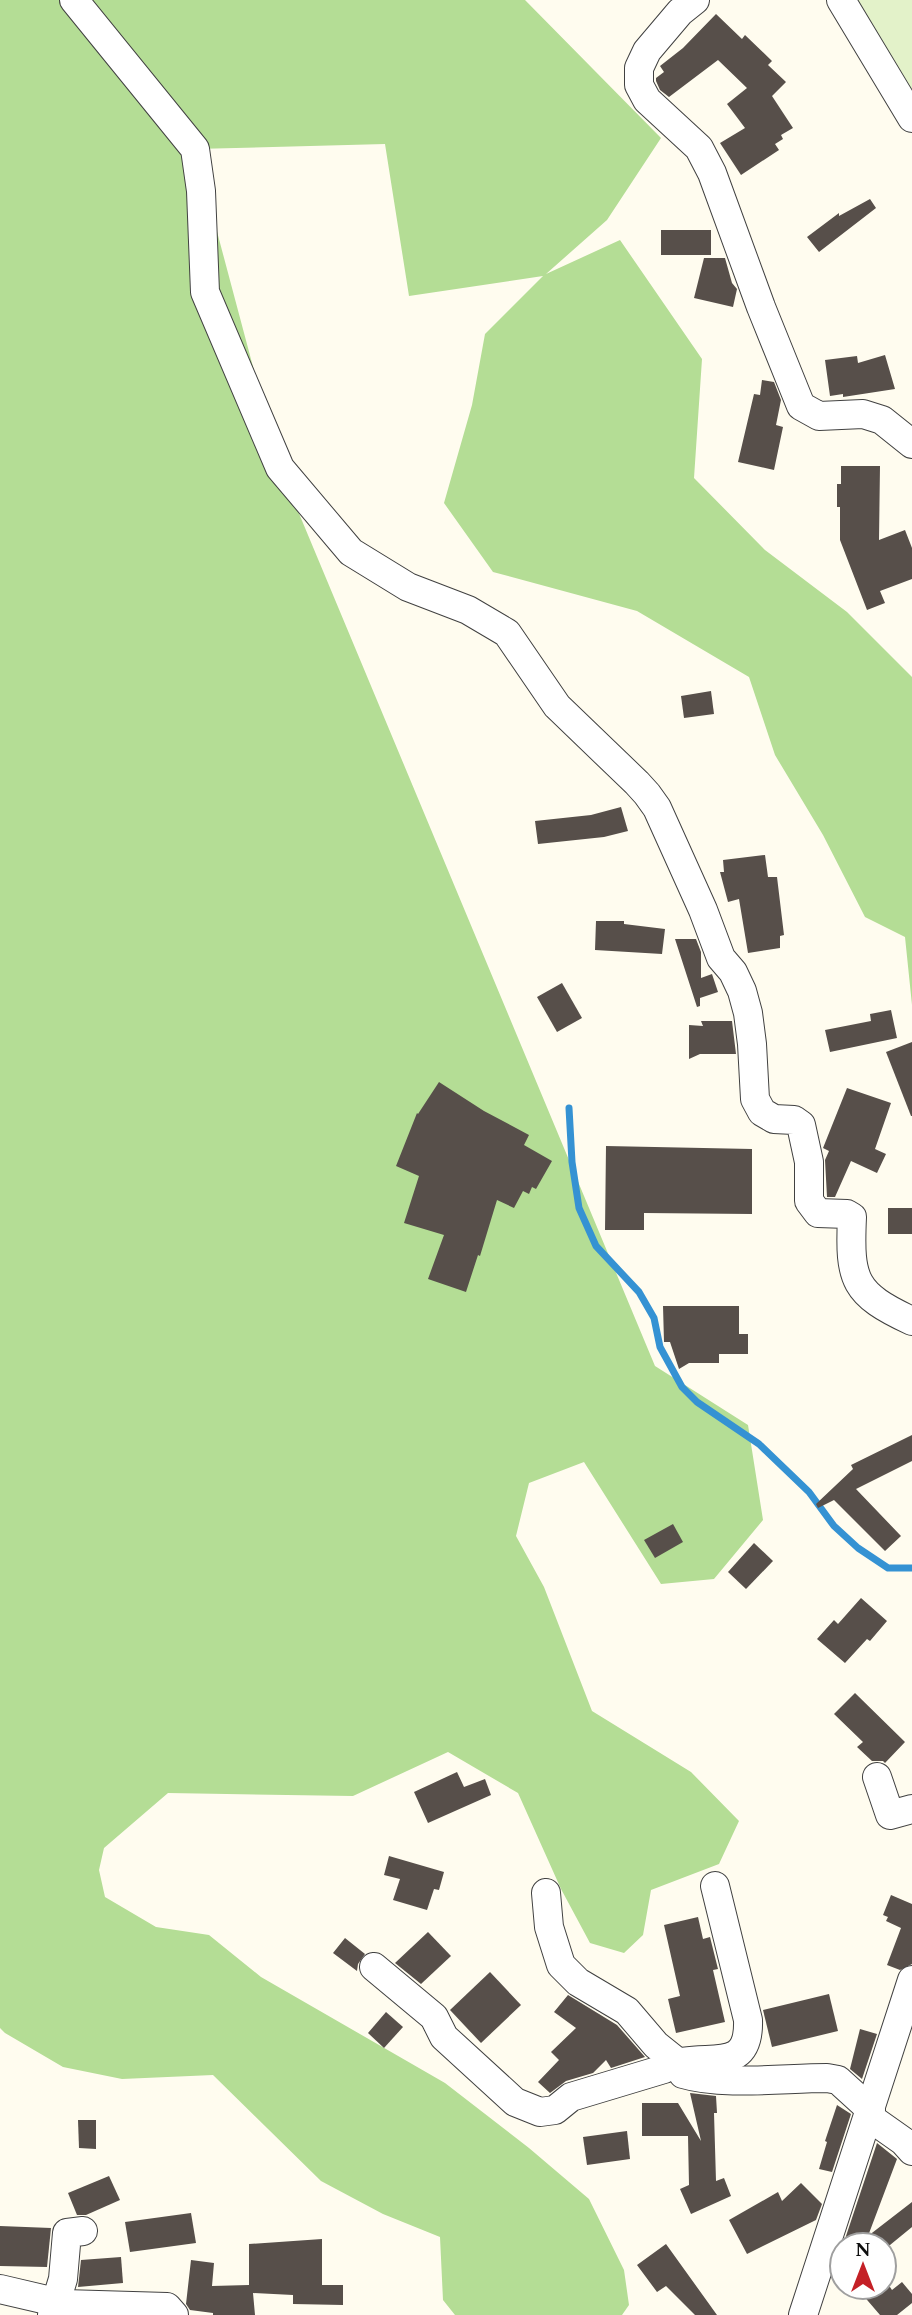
<svg xmlns="http://www.w3.org/2000/svg" width="912" height="2315" font-family="Spectral,serif">
<style>
.forest{fill:#b4dd95}
.pitch{fill:#e3f2c9}
.lines{fill:none;stroke-linecap:round;stroke-linejoin:round}
.stream{stroke:#3592d3;stroke-width:7}
.building{fill:#574f4a}
.street-casing{stroke:#414141;stroke-width:30}
.street{stroke:#fff;stroke-width:28}
</style>
<rect width="100%" height="100%" fill="#fffcef"/>
<path class="forest" d="M0,0H525L661,138L607,220L546,274L620,240L702,359L694,478L765,550L847,612L912,677V1005L905,937L865,917L823,835L775,755L749,677L637,611L493,572L444,503L472,405L485,334L543,276L409,296L385,144L195,149L280,468L655,1366L748,1425L763,1520L714,1579L661,1584L584,1462L529,1483L516,1536L544,1587L592,1711L691,1772L739,1821L719,1864L651,1890L643,1935L624,1953L590,1943L561,1889L518,1793L448,1752L353,1796L168,1793L104,1848L99,1870L105,1897L156,1927L209,1935L261,1977L445,2083L529,2148L589,2199L624,2270L629,2305L622,2315H455L443,2300L440,2237L383,2214L321,2181L213,2075L122,2079L63,2067L5,2033L0,2028Z"/>
<path class="pitch" d="M851,0H912V100Z"/>
<g class="lines">
<path class="stream" d="M569,1108L572,1162L579,1208L596,1246L639,1292L654,1318L660,1347L682,1387L697,1402L759,1444L809,1492L834,1526L858,1548L888,1568H912"/>
</g>
<g class="building">
<path d="M716,14L742,39L745,35L772,61L768,65L786,82L772,96L793,128L781,135L783,139L775,144L779,150L741,175L720,143L745,128L727,104L747,88L718,60L669,97L660,90L656,81V78L664,72L660,66L683,48Z"/>
<path d="M870,199L876,208L819,252L807,237L839,213V216Z"/>
<rect x="661" y="230" width="50" height="25"/>
<path d="M704,258H725L732,283L737,289L733,307L694,298Z"/>
<path d="M885,355L895,389L843,397V394L830,396L825,360L857,356L858,363Z"/>
<path d="M762,380L774,382L781,400L776,425L783,427L774,470L738,462L754,394L760,395Z"/>
<path d="M841,466H880L879,540L905,530L912,548V579L880,591L885,603L867,610L840,540V507H837V484H841Z"/>
<path d="M711,691L714,714L684,718L681,696Z"/>
<path d="M621,807L628,831L604,837L538,844L535,821L591,815Z"/>
<path d="M765,855L768,877H777L784,935L780,936V948L748,953L739,899L728,902L720,872H724L723,860Z"/>
<path d="M596,921H624V924L665,929L662,954L595,950Z"/>
<path d="M675,939H696L701,952V978L712,974L718,992L700,998V1006L697,1007Z"/>
<path d="M562,983L582,1018L557,1032L537,997Z"/>
<path d="M891,1010L897,1038L830,1052L825,1030L871,1021L870,1014Z"/>
<path d="M701,1021H732L736,1054H700L689,1059V1025L703,1026Z"/>
<path d="M912,1042V1116H911L886,1052Z"/>
<path d="M439,1082L484,1111L529,1135L524,1145L552,1161L536,1189L532,1187L529,1194L523,1191L514,1208L497,1200L480,1256L478,1255L466,1292L428,1279L444,1235L404,1223L419,1176L396,1166L417,1113L418,1114Z"/>
<path d="M847,1088L891,1103L875,1149L886,1154L877,1173L851,1161L835,1197H827L825,1160L829,1151L823,1148Z"/>
<path d="M606,1146L752,1149V1214L644,1213V1230H605Z"/>
<rect x="888" y="1208" width="24" height="26"/>
<path d="M663,1306H739V1334H748V1354H719V1363H689L679,1369L670,1342H664Z"/>
<path d="M912,1435V1461L856,1489L901,1536L885,1551L834,1500L818,1508L816,1504L853,1469L851,1465Z"/>
<path d="M673,1524L683,1542L655,1558L644,1540Z"/>
<path d="M754,1543L773,1561L746,1589L728,1572Z"/>
<path d="M861,1598L887,1621L870,1641L867,1639L845,1663L817,1639L834,1620L838,1624Z"/>
<path d="M855,1693L905,1742L885,1763L883,1761H872L857,1747L863,1742L834,1714Z"/>
<path d="M457,1772L464,1787L485,1779L491,1795L428,1823L414,1792Z"/>
<path d="M389,1856L444,1872L439,1890L434,1889L427,1910L393,1900L400,1879L384,1875Z"/>
<path d="M891,1895L912,1904V1964L900,1970L887,1965L901,1928L886,1921L888,1917L883,1915Z"/>
<path d="M698,1917L703,1939L710,1937L718,1969L713,1970L725,2022L676,2033L668,1999L680,1996L664,1925Z"/>
<path d="M428,1932L451,1956L421,1984L395,1963Z"/>
<path d="M345,1938L365,1954L358,1964L357,1971L333,1953Z"/>
<path d="M490,1972L521,2005L481,2043L450,2010Z"/>
<path d="M829,1994L838,2031L772,2047L763,2010Z"/>
<path d="M568,1995L617,2025L645,2057L611,2068L606,2060L593,2073L566,2081L550,2093L538,2082L559,2060L551,2052L576,2028L554,2012Z"/>
<path d="M386,2012L403,2027L384,2048L368,2033Z"/>
<path d="M860,2029L877,2034L862,2079L850,2069Z"/>
<path d="M690,2093L716,2096L717,2113H714L716,2181L724,2178L731,2196L691,2214L680,2189L689,2185L688,2136H642V2103H678L701,2141Z"/>
<path d="M837,2105L851,2114L832,2172L819,2169L827,2142L825,2141Z"/>
<path d="M78,2120H96V2149L79,2148Z"/>
<path d="M627,2131L630,2159L587,2165L583,2137Z"/>
<path d="M877,2143L897,2159L868,2236L912,2202V2227L890,2245H843Z"/>
<path d="M109,2176L120,2200L86,2215H77L68,2193Z"/>
<path d="M801,2183L822,2204L816,2220L747,2254L729,2220L778,2192L782,2201Z"/>
<path d="M191,2213L196,2243L130,2252L125,2222Z"/>
<path d="M0,2226L51,2228L47,2267L0,2266Z"/>
<path d="M322,2239V2285H343V2305L293,2304V2295L253,2293L255,2315H213V2313L190,2310L186,2304L191,2260L214,2263L212,2286L249,2285V2244Z"/>
<path d="M666,2244L717,2315H695L666,2286L657,2292L637,2265Z"/>
<path d="M121,2257L123,2283L78,2287L81,2260Z"/>
<path d="M902,2282L912,2294V2303L897,2315H880L856,2287H890L892,2290Z"/>
</g>
<g class="lines">
<g class="street-casing">
<g id="street">
<path d="M74,0L195,149L201,191L205,292L280,468L351,552L408,587L468,610L507,633L557,706L637,783L647,794L657,808L703,910L721,958L733,972L742,991L748,1013L752,1044L755,1099L762,1112L774,1119L794,1120L801,1125L809,1162V1201L818,1213L847,1214L852,1217C849,1281 854,1294 912,1321"/>
<path d="M695,0L680,12L647,51L639,68V85L647,100L699,148L712,173L761,307L801,406L819,416L863,414L882,420L912,444"/>
<path d="M841,0L912,118"/>
<path d="M877,1777L890,1815L912,1809"/>
<path d="M546,1893L549,1927L561,1965L578,1982L627,2011L656,2045L676,2061"/>
<path d="M374,1967L434,2017L444,2037L515,2102L540,2112L555,2110L571,2097L664,2069C699,2047 750,2081 748,2020L715,1886"/>
<path d="M683,2074C723,2086 784,2078 827,2078L838,2080L871,2110"/>
<path d="M869,2117L903,2141L912,2151"/>
<path d="M0,2289L64,2304L167,2307L174,2315"/>
<path d="M52,2315L63,2279L67,2233L83,2231"/>
<path d="M803,2315L912,1980"/>
</g>
</g>
<use href="#street" class="street"/>
</g>
<g transform="translate(863 2266)"><circle r="33" fill="#ffffff" stroke="#9f9f9f" stroke-width="2"/>
<path d="M0-5L12 26L0 18L-12 26Z" fill="#c42026"/>
<text y="-10" font-size="19" font-weight="bold" text-anchor="middle" fill="#0e0e0e">N</text>
</g>
</svg>
